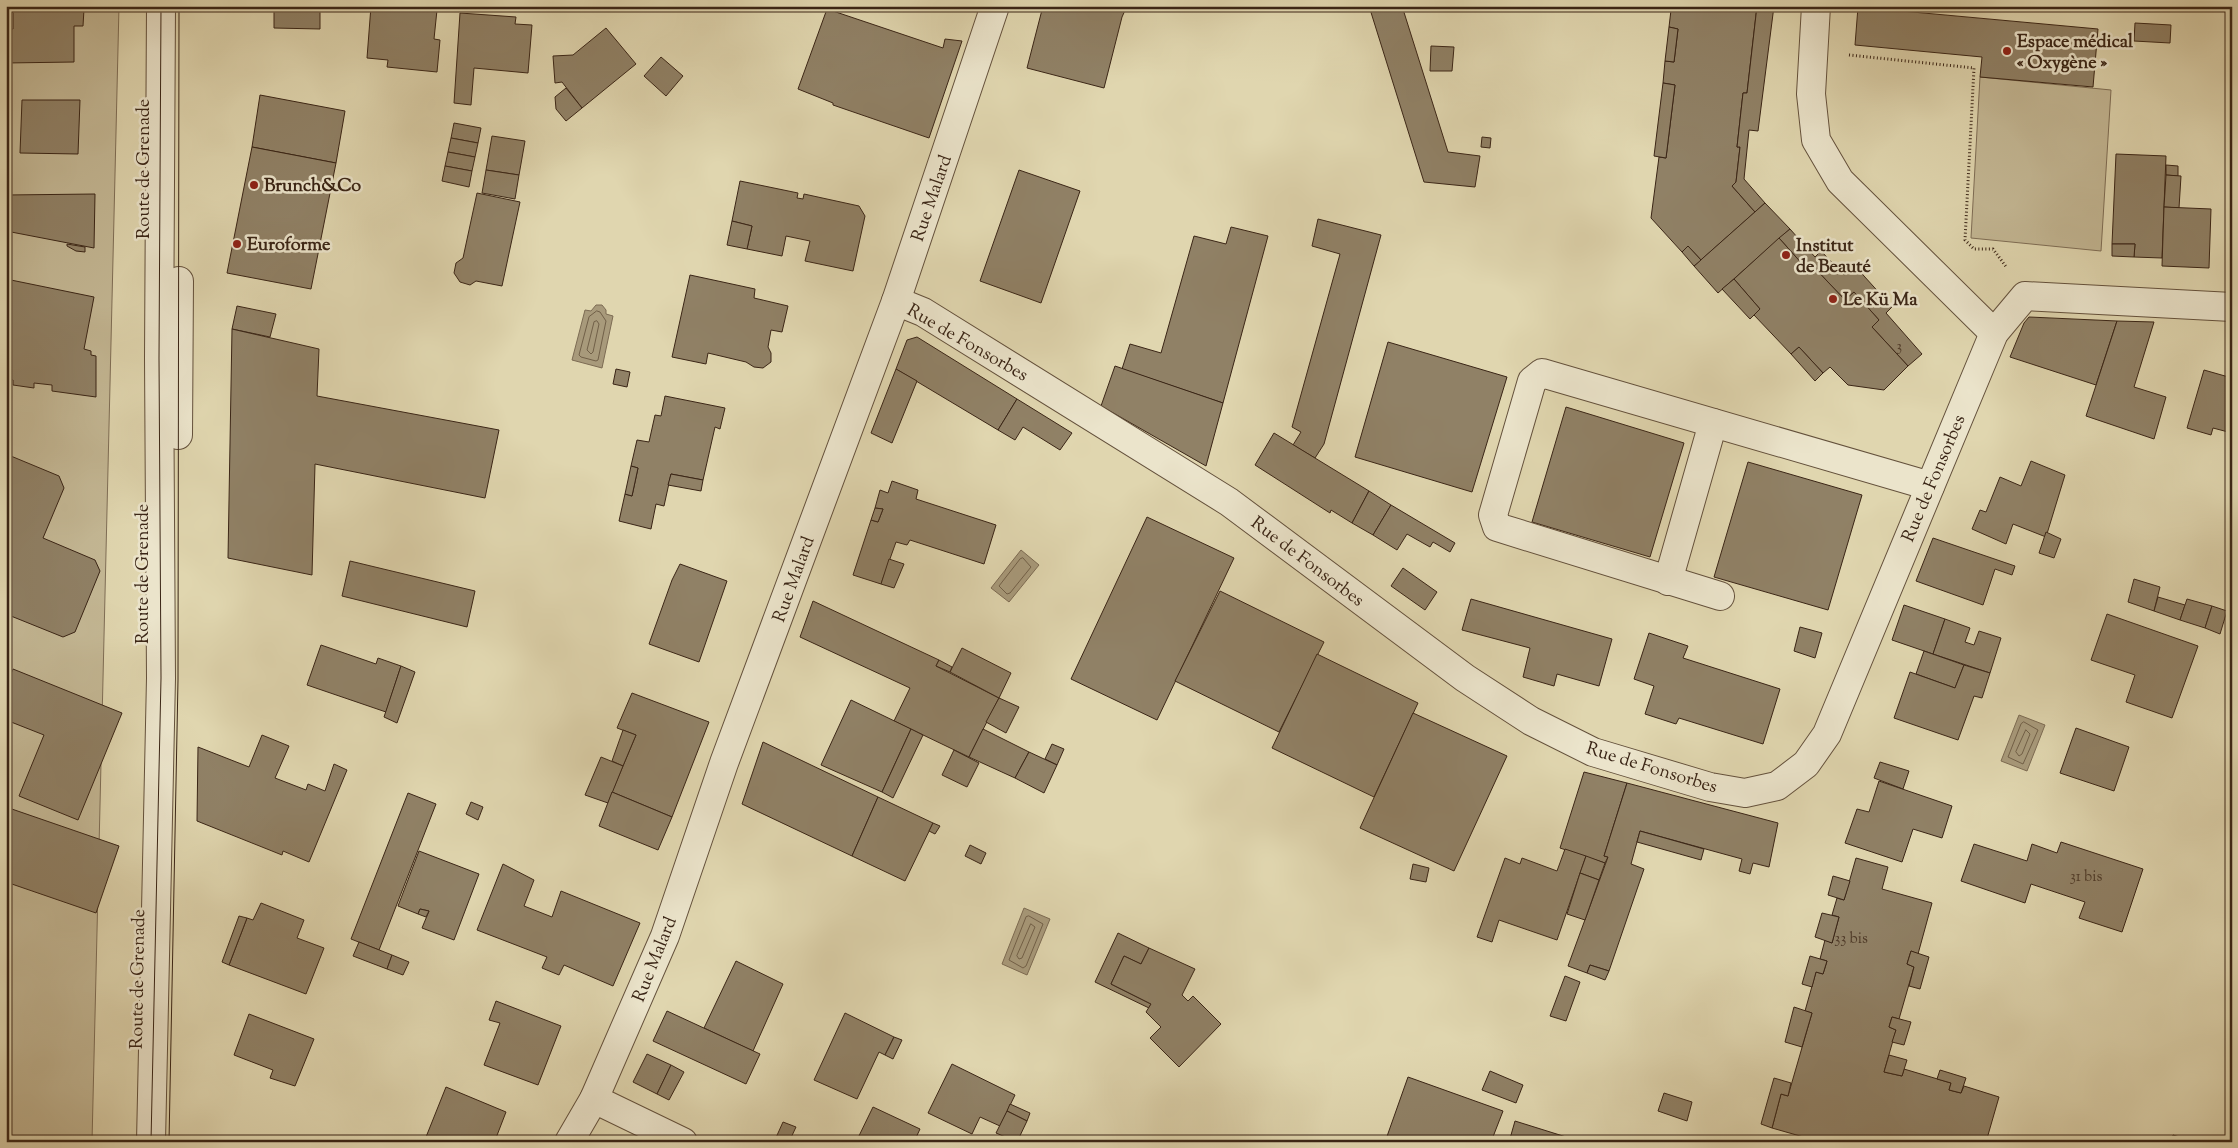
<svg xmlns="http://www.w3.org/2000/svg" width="2238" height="1148" font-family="'Sorts Mill Goudy',serif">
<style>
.green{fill:#c4b895;stroke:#7f6e56}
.water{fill:#a89a7b;stroke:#7c6b53}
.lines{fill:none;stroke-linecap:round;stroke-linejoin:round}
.shore{stroke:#716048;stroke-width:1}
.building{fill:#908166;stroke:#3a2516}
.minor-casing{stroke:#64513c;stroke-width:30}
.path{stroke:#3a2516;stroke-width:3;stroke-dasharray:1 2.5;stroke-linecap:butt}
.minor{stroke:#ebe4cb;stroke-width:28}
.tram{stroke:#3a2516;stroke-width:1}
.poi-dot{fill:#8f2418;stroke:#ebe4cb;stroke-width:2}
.labels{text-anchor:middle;stroke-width:5;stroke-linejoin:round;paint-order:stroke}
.number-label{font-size:15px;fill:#503c2a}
.poi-label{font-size:18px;font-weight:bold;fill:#3a2516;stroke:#ebe4cb;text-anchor:start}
.street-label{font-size:18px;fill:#3a2516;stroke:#ebe4cb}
</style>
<rect width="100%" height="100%" fill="#e0d6af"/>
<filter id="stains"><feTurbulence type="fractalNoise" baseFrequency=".004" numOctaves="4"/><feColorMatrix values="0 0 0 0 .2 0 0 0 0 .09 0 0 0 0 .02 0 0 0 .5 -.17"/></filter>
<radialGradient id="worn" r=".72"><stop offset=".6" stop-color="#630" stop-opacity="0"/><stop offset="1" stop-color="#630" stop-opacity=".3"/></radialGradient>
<g class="green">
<path d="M6,6H119L92,1142H6Z"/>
<path d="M1980,77L2111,90L2101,251L1971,238Z"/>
</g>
<g class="water">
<path d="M596,305H602L606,310V314L613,316L602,368L572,360L585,310L591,311Z"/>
<path d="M1021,550L1039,565L1009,602L991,588Z"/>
<path d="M2019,715L2045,725L2027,771L2001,761Z"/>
<path d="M1024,908L1050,919L1027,975L1002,964Z"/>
</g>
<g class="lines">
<g class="shore">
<path d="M597,311L600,312L606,321L598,360L596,361L581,357L579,355L589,317Z"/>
<path d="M597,321L599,324L593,352L591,354L587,350L594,322Z"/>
<path d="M1023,558L1031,567L1010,593L1007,594L999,586L1020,559Z"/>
<path d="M2024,722L2038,730L2023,764L2008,757L2021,724Z"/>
<path d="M2026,730L2030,734L2022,754L2019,756L2016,752Z"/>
<path d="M1029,916L1043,924L1026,966L1023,968L1009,960L1026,917Z"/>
<path d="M1031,924L1035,927L1022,958L1019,959L1017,956Z"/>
</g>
</g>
<g class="building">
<path d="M274,6H320V29L274,28Z"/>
<path d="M371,6L437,10L434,39L440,40L437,72L387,67L388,60L367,58Z"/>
<path d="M1043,6H1127L1122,17L1104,88L1027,68Z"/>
<path d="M1369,6H1402L1448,152L1480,156L1475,187L1424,182Z"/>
<path d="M1678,6H1757L1747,93H1743L1737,147H1740L1736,182L1732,186L1755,212L1701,260L1688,246L1682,252L1651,218L1659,157L1666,158L1675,85L1663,83L1665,61L1674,62L1678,29L1669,27L1671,10L1677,11Z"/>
<path d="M1757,6H1774L1758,131L1749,130L1744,179L1765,203L1755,212L1732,186L1736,182L1740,147H1737L1743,93H1747Z"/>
<path d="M1858,7L2098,29L2093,87L1980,77L1982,57L1855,45Z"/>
<path d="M84,9L83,26H74V62L6,63V29H13V10Z"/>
<path d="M827,9L943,48L945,39L962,41L929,138L833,105V103L798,89Z"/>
<path d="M460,13L516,17L515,24L532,25L528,73L474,68L471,105L454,103Z"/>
<path d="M2135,23L2171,25L2170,43L2134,41Z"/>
<path d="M1669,27L1678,29L1674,62L1665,61Z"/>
<path d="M606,28L636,64L582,108L562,82L555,83L553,56L573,55Z"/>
<path d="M1431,46L1454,47L1452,71H1430Z"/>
<path d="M661,57L683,76L666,96L644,76Z"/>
<path d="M1663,83L1675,85L1666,158L1654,156Z"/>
<path d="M566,88L582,108L566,121L556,109L555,97Z"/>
<path d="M260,95L345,111L336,163L252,147Z"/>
<path d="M22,100H80L78,154L20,153Z"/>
<path d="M454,123L481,128L478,143L451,138Z"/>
<path d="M492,136L525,141L519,175L486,170Z"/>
<path d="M1482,137L1491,138L1490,148L1481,147Z"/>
<path d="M451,138L478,143L475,157L448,152Z"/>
<path d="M252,147L336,163L311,289L227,273Z"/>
<path d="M448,152L475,157L472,171L445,166Z"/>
<path d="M2116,154L2166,156L2162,258L2134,257L2135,244H2112Z"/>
<path d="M2166,165L2178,166V176L2166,175Z"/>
<path d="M445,166L472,171L469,187L442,181Z"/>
<path d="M486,170L519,175L515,199L482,193Z"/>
<path d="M1019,170L1080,191L1041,303L980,281Z"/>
<path d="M2166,175L2181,176L2179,208L2164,207Z"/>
<path d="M740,181L798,193L797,198L803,199L804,194L859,206L865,216L853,271L805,261L810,241L786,236L782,256L747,249L752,226L732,221Z"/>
<path d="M477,193L520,202L502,286L476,281L470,285L460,282L454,273L456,263L463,258Z"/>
<path d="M95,194L94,248L6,231V195Z"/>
<path d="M1765,203L1790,229L1718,293L1694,266Z"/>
<path d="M2164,207L2211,209L2209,268L2162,266Z"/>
<path d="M1318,219L1381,235L1324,444L1315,458L1293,445L1301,432L1292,427L1340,254L1312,246Z"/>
<path d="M732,221L752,226L747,249L727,245Z"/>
<path d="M1231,227L1268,236L1223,403L1122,369L1130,344L1161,353L1194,236L1226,244Z"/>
<path d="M1790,229L1815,257L1821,251L1844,275L1855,266L1892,307L1886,313L1922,354L1908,366L1872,327L1879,320L1854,292L1845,300L1809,262L1804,266L1779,238Z"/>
<path d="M1779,238L1804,266L1809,262L1845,300L1854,292L1879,320L1872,327L1908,366L1884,390L1848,385L1830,367L1823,373L1799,347L1791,354L1754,315L1760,309L1734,279Z"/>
<path d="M67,244L85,247V252L76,251L67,246Z"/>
<path d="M2112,244H2135L2134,257L2112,256Z"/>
<path d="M1688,246L1701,260L1694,266L1682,252Z"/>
<path d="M690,275L755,289L754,298L788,306L782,332L771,330L768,347L771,353V362L763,368L754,367L746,362L708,353L706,364L672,357Z"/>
<path d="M6,279L94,297L84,349L91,351V355L96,356V397L52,391V385L34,383V388L13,385V380L6,379Z"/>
<path d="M1734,279L1760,309L1750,319L1722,289Z"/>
<path d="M237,306L276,314L270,337L232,329Z"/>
<path d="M2029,317L2117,321L2096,385L2010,357L2024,323Z"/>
<path d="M2117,321L2154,322L2134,387L2166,397L2154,439L2086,416Z"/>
<path d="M232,329L319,349L317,396L499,430L485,498L315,464L312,575L228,558Z"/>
<path d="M917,337L1017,399L998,430L896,369L907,340Z"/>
<path d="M1388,342L1507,377L1472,492L1355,457Z"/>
<path d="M1799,347L1823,373L1815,381L1791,354Z"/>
<path d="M1115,366L1223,403L1206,466L1101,406Z"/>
<path d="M616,369L630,372L627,387L613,384Z"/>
<path d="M896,369L917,381L892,443L871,433Z"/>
<path d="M2204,370L2232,378V433L2213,428L2211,435L2187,428Z"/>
<path d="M665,396L725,408L720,429L715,427L703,480L671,474L664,506L656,504L651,529L619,521L625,494L632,496L638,468L631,466L637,440L649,442L655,415L661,416Z"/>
<path d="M1017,399L1072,433L1060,450L1023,427L1015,440L998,430Z"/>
<path d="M1566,407L1684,443L1650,557L1532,522Z"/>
<path d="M1274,433L1369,491L1352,523L1331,510L1330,513L1255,465Z"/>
<path d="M6,454L59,476L64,488L43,538L95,560L100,571L75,632L63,637L6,614Z"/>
<path d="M2031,461L2065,475L2046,537L2013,524L2006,544L1972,529L1980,510L1986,512L2000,477L2021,486Z"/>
<path d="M1748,462L1862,495L1828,610L1714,577Z"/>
<path d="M631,466L638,468L632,496L625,494Z"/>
<path d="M671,474L703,480L701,491L668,485Z"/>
<path d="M892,481L918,490L916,499L996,525L984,564L910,540L907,545L896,542L881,584L853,575L871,520L878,522L883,509L875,508L880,490L888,493Z"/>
<path d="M1369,491L1391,505L1373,535L1352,523Z"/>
<path d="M1391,505L1455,543L1450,552L1433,542L1430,547L1407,534L1397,550L1373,535Z"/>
<path d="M875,508L883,509L878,522L871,520Z"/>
<path d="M1147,517L1234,558L1157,720L1071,679Z"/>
<path d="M2046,532L2061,539L2054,558L2039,553Z"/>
<path d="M1933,538L2015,566L2012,575L1995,569L1983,605L1916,581Z"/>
<path d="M889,559L904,564L894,588L881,584Z"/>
<path d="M350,561L475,591L467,627L342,596Z"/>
<path d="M680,564L727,581L699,662L649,644L672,580Z"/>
<path d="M1403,568L1437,592L1425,610L1391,586Z"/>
<path d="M2134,579L2160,587L2154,611L2128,602Z"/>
<path d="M1220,591L1324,642L1279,732L1175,681Z"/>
<path d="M2158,597L2185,605L2180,620L2154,611Z"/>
<path d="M1471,599L1612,639L1599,686L1557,674L1554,686L1523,677L1530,648L1462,630Z"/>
<path d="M2187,599L2212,606L2205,628L2180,620Z"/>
<path d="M813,601L939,660L936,666L999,698L969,757L894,721L910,688L800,637Z"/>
<path d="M1904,605L1945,619L1933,654L1892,640Z"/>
<path d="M2212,606L2227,611L2220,634L2205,628Z"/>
<path d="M2107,614L2198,646L2172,718L2126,702L2135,675L2091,660Z"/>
<path d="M1945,619L1970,628L1965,642L1974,645L1979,631L2001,638L1990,673L1933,654Z"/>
<path d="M1800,627L1822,633L1815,658L1794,651Z"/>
<path d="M1649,633L1688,646L1683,658L1780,689L1763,744L1679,718L1676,724L1645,714L1654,686L1634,679Z"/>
<path d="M321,645L376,664L378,658L401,666L386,712L307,685Z"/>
<path d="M962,648L1011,673L999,698L950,672Z"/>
<path d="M1924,651L1964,665L1955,688L1916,674Z"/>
<path d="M1317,654L1418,703L1374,797L1272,748Z"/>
<path d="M939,660L952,667L950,672L936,666Z"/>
<path d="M1964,665L1990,673L1982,698L1974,696L1958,740L1894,718L1910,672L1955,688Z"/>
<path d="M401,666L415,672L397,723L384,717Z"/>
<path d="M13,669L122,713L78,820L19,796L44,735L6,720V686Z"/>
<path d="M632,693L709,722L672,817L612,792L636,735L617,728Z"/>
<path d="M999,698L1019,707L1006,733L986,722Z"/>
<path d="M851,700L911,729L882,792L821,765Z"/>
<path d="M1413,713L1507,756L1454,871L1360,828Z"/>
<path d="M2076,728L2129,747L2114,791L2060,773Z"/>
<path d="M911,729L923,735L893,798L882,792Z"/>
<path d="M983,729L1029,752L1015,778L969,757Z"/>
<path d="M623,730L636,735L623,766L612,761Z"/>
<path d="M262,735L289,746L275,778L306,790L308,784L325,791L334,764L347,770L309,862L283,851L282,855L197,821L198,747L249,767Z"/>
<path d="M763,742L878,797L852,856L742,804Z"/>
<path d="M1052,744L1064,749L1057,765L1045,759Z"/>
<path d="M954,750L979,763L967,787L942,775Z"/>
<path d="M1029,752L1057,765L1044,793L1015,778Z"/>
<path d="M601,757L623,766L608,803L585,795Z"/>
<path d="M1880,762L1909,771L1903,789L1874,778Z"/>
<path d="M1584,772L1627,783L1604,856L1608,857L1605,863L1560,848Z"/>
<path d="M1879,781L1952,806L1942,838L1913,829L1902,862L1845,843L1857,809L1869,812Z"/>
<path d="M1627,783L1778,823L1769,867L1753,863L1750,874L1739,871L1742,859L1640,831L1631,864L1644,869L1609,971L1590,965L1587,973L1568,966L1608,857L1604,856Z"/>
<path d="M612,792L672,817L658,850L599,826Z"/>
<path d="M408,793L436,804L379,950L351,939Z"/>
<path d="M878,797L933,823L905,881L852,856Z"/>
<path d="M471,802L483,807L478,820L466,814Z"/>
<path d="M6,807L119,846L96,913L6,882Z"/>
<path d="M933,823L940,826L935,834L929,831Z"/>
<path d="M1640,831L1704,849L1701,860L1637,842Z"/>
<path d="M2061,842L2143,869L2122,932L2079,918L2085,902L2031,884L2025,903L1961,881L1974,844L2027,861L2032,844L2057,853Z"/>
<path d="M970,845L986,853L981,864L965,856Z"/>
<path d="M1565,849L1586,856L1557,940L1499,920L1492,942L1477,937L1505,858L1520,864L1522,858L1557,871Z"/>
<path d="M419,851L479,874L454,940L422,928L429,911L420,909L418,914L398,906Z"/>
<path d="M1586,856L1605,863L1599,880L1580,873Z"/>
<path d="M1856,858L1888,867L1882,889L1932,903L1918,954L1911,951L1907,964L1914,967L1899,1019L1892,1017L1889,1027L1896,1030L1884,1072L1902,1076L1904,1069L1951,1083L1949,1090L1961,1093L1964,1086L1999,1097L1986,1142H1846L1833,1138L1832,1142H1821L1772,1128L1781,1094L1788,1096L1812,1013L1805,1011L1816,972L1823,974L1827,961L1820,959L1825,940L1832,943L1839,917L1832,915L1837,898L1844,900Z"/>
<path d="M503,864L534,880L524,906L552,917L561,891L640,923L613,986L564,965L559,975L542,968L547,957L477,930Z"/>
<path d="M1413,864L1429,868L1426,882L1410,879Z"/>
<path d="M1580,873L1599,880L1585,920L1567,914Z"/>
<path d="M1833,876L1850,881L1844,900L1828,895Z"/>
<path d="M261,903L304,920L297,938L324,948L306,994L229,965L247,918L253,920Z"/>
<path d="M420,909L429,911L426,917L418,914Z"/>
<path d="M1822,913L1839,917L1832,943L1815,937Z"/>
<path d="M239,916L247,918L229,965L222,962Z"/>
<path d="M1118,933L1149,948L1141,964L1124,956L1111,984L1151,1004L1149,1008L1095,982Z"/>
<path d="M359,942L392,955L387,969L353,956Z"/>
<path d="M1149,948L1195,969L1182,995L1188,1001L1193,996L1221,1024L1179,1067L1150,1038L1161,1027L1146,1012L1151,1004L1111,984L1124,956L1141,964Z"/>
<path d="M1911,951L1929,957L1920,989L1909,986L1914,967L1907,964Z"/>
<path d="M392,955L409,962L403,975L387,969Z"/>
<path d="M1810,956L1827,961L1823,974L1816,972L1812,987L1802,984Z"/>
<path d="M736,961L783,984L753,1051L704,1028Z"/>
<path d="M1590,965L1609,971L1605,980L1587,973Z"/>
<path d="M1565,976L1580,982L1566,1021L1550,1016Z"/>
<path d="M496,1001L561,1026L538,1085L484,1065L500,1023L489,1020Z"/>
<path d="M1794,1007L1812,1013L1802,1047L1785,1042Z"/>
<path d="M667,1011L760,1054L746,1084L653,1041Z"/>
<path d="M845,1013L894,1037L885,1055L879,1052L857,1099L814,1080Z"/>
<path d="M249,1014L314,1039L295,1086L270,1078L273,1070L234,1055Z"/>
<path d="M1892,1017L1911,1022L1904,1045L1892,1042L1896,1030L1889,1027Z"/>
<path d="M894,1037L902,1040L893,1059L885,1055Z"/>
<path d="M647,1054L671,1065L657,1094L633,1082Z"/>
<path d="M1889,1055L1907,1060L1902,1076L1884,1072Z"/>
<path d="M952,1064L1015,1095L1000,1126L980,1117L972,1134L928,1113Z"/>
<path d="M671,1065L684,1072L669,1100L657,1094Z"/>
<path d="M1940,1070L1966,1078L1961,1093L1949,1090L1951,1083L1937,1079Z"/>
<path d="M1490,1071L1523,1085L1516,1103L1482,1090Z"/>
<path d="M1408,1077L1503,1111L1491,1142H1385Z"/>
<path d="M1774,1078L1791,1083L1788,1096L1781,1094L1772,1128L1761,1124Z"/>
<path d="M446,1087L506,1112L496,1138L505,1142H436L426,1137Z"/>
<path d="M1664,1093L1692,1102L1687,1121L1658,1111Z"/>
<path d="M1010,1104L1030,1113L1027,1121L1007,1111Z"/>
<path d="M873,1107L920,1129L914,1142H856Z"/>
<path d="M1007,1111L1027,1121L1017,1142L996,1133Z"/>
<path d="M1515,1121L1579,1141V1142H1509Z"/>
<path d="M783,1122L796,1127L789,1142H774Z"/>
<path d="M2173,1135L2196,1142H2171Z"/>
</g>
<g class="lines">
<g class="minor-casing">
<g id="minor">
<path d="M1816,6L1811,94L1816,140L1840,181L1994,333"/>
<path d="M896,301L923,312L1229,502L1465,678L1531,721L1593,752L1710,787L1745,793L1777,786L1806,764L1827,734L1994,333L2025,296L2232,307"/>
<path d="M178,435L179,281"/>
<path d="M1668,581L1713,423"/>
<path d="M1720,596L1497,527L1493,515L1532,381L1542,373L1930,486"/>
<path d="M594,1099L683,1142"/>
<path d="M151,1142L161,678L159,358L161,6"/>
<path d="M569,1142L594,1099L665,936L724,763L896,301L995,6"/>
</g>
</g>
<path class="path" d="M1849,55L1974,68L1965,240L1974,249H1993L2007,268"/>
<use href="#minor" class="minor"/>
<g class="tram">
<path d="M151,1142L161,678L159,358L161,6"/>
<path d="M169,1142L178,680L179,6"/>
</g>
</g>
<g class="poi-dot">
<circle cx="2007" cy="51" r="5"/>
<circle cx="254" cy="185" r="5"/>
<circle cx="237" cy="244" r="5"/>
<circle cx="1786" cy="255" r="5"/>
<circle cx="1833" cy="299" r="5"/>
</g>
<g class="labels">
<g class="number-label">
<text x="1899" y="351">3</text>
<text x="2086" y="881">31 bis</text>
<text x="1851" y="943">33 bis</text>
</g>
<g class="poi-label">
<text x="2017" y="47">Espace médical<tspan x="2017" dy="21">« Oxygène »</tspan></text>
<text x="264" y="191">Brunch&amp;Co</text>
<text x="247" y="250">Euroforme</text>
<text x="1796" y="251">Institut<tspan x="1796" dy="21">de Beauté</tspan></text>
<text x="1843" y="305">Le Kü Ma</text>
</g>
<g class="street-label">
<text transform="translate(143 169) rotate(-90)" y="6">Route de Grenade</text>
<text transform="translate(931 198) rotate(-71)" y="6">Rue Malard</text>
<text transform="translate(968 342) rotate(30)" y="6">Rue de Fonsorbes</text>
<text transform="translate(1933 478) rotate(-67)" y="6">Rue de Fonsorbes</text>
<text transform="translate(1308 561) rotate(37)" y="6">Rue de Fonsorbes</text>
<text transform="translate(142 574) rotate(-90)" y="6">Route de Grenade</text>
<text transform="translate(793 579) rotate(-70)" y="6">Rue Malard</text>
<text transform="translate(1652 767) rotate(17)" y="6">Rue de Fonsorbes</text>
<text transform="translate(654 959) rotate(-68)" y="6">Rue Malard</text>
<text transform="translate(137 979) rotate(-89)" y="6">Route de Grenade</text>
</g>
</g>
<rect width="2238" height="1148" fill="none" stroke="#e0d6af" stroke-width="25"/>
<rect x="8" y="8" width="2223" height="1133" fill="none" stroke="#3a2516" stroke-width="2.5"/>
<rect x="12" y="12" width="2213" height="1123" fill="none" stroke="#3a2516"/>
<rect width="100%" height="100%" filter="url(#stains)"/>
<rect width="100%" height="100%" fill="url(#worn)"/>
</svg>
